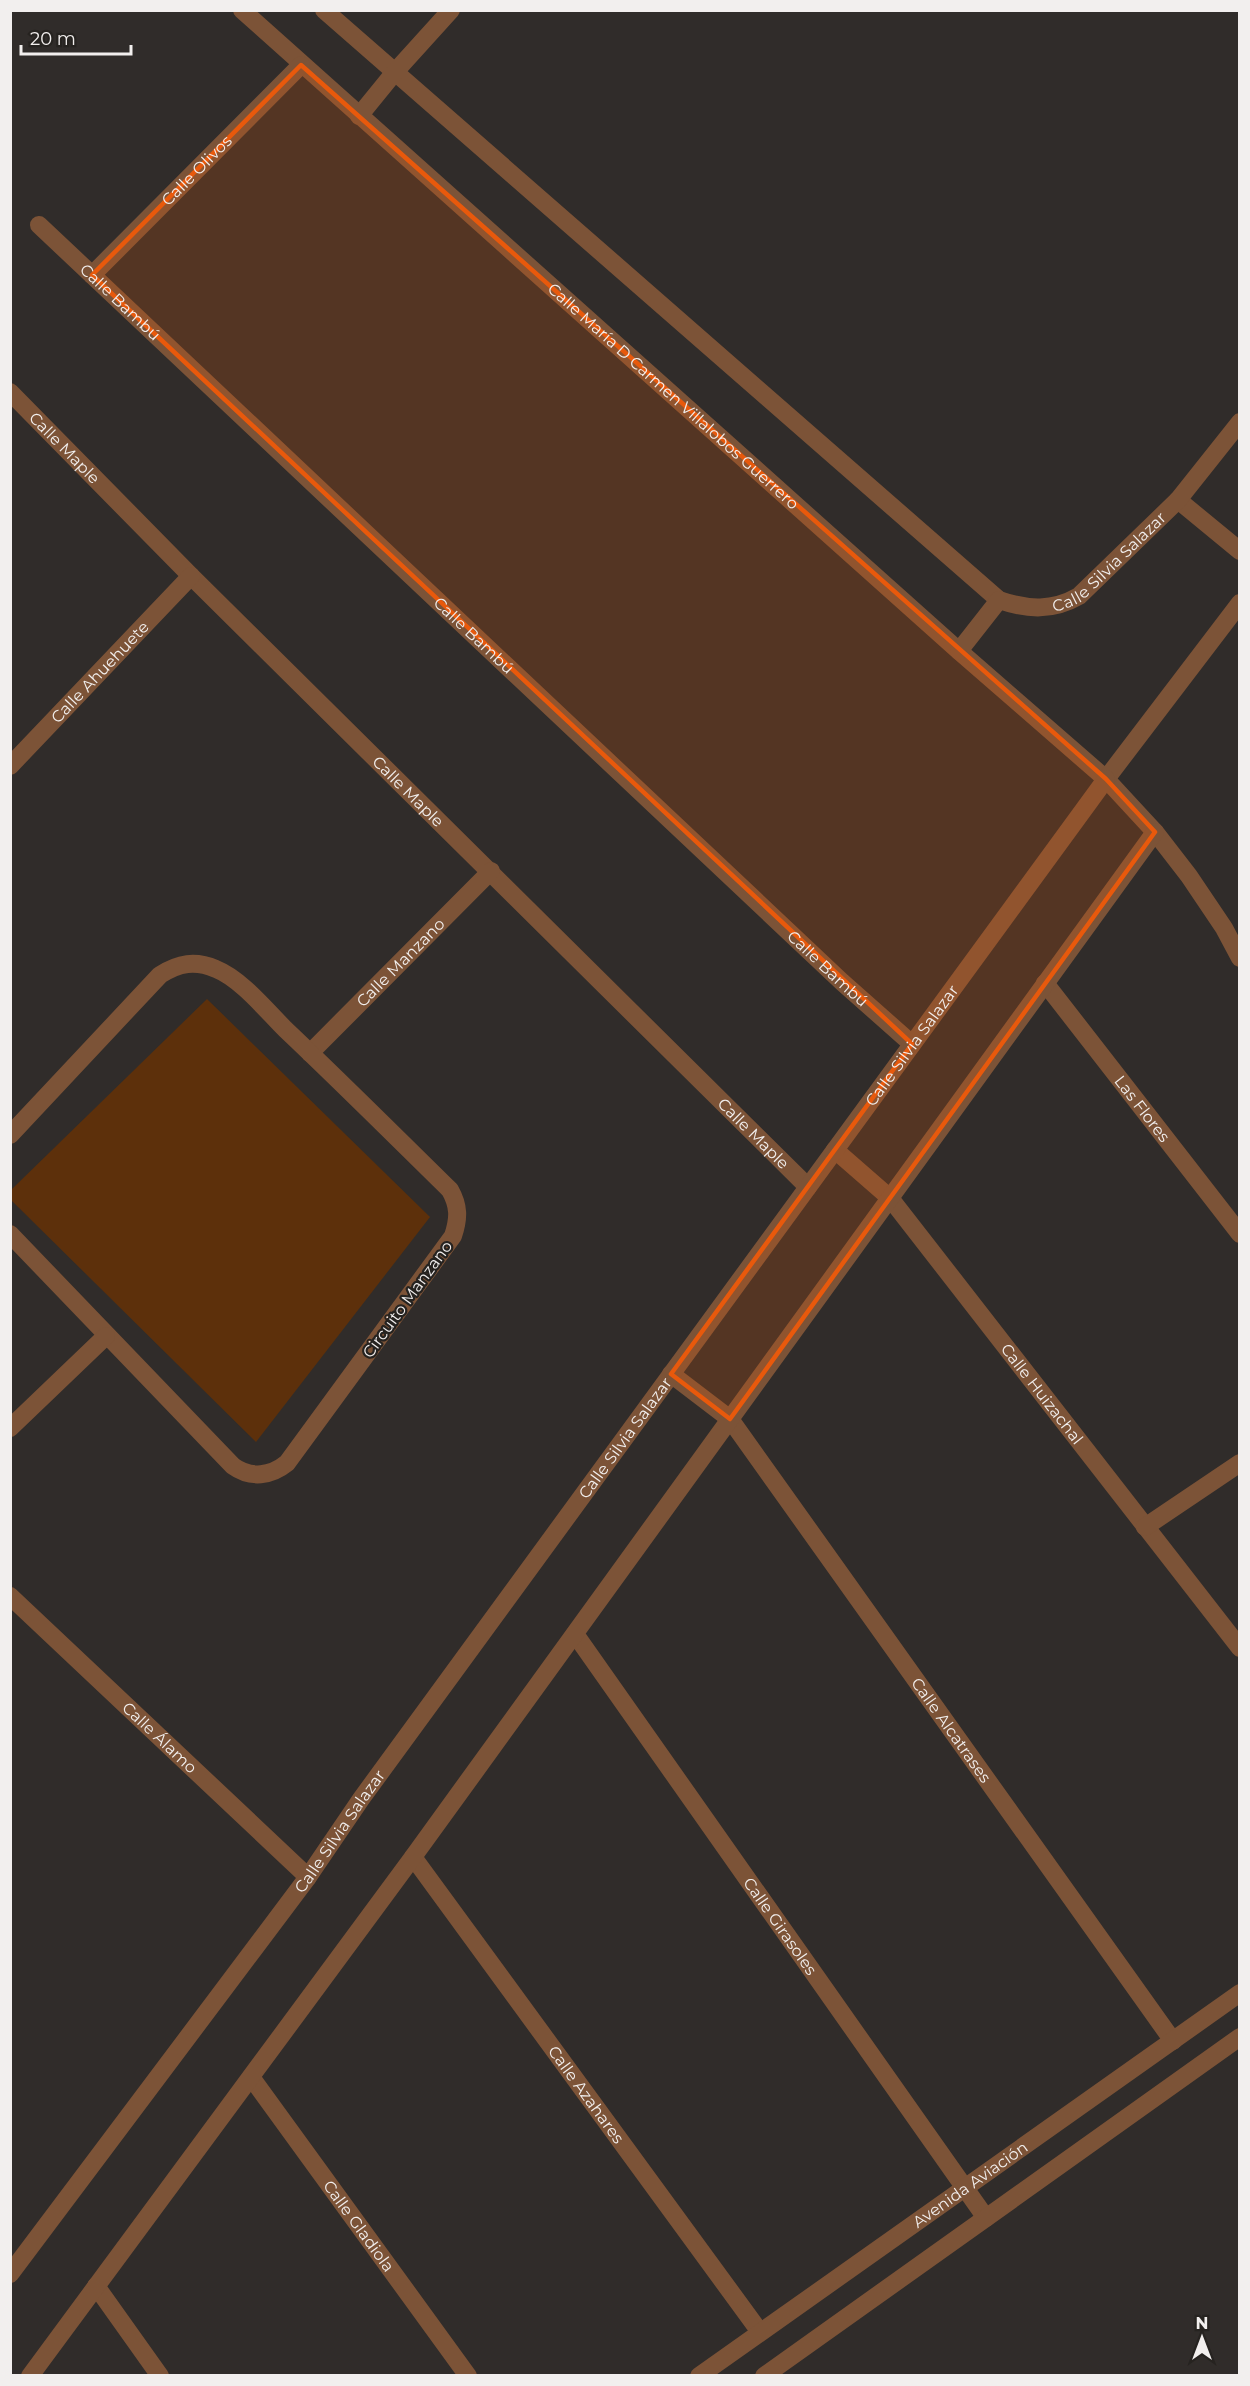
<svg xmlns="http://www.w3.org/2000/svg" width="1250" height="2386" font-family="Montserrat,sans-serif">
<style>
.green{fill:#5d300b}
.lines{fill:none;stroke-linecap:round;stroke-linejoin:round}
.minor{stroke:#7c5337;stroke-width:18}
.tertiary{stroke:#7c5337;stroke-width:18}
.marked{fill:#e8590c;fill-opacity:0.2;stroke:#e8590c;stroke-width:4.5;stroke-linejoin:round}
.labels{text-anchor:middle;stroke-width:4.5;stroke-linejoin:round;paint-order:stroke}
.street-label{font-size:16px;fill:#f2efee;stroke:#262320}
</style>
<rect width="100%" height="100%" fill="#302c2a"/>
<path class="green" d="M207,999L430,1217L256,1442L11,1200V1190Z"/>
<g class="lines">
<g class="minor">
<path id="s1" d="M242,10L959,651L1106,779L1155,832L1189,876L1224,928L1240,958"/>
<path d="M324,10L999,600"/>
<path d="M359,116L394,73L451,10"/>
<path id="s2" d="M39,225L842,982L912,1044"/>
<path id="s3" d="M92,275L301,65"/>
<path id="s4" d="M10,392L191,576L808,1187"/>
<path d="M1178,500L1240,551"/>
<path id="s5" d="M959,651L999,600C1028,610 1053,611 1079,596L1178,500L1240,422"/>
<path id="s6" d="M10,766L191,576"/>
<path d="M1106,779L1240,603"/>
<path id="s7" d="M1045,983L1240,1234"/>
<path id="s8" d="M310,1053L491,871"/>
<path d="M10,1135L160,975C179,963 195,960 216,969C241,979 266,1010 285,1029C341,1082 395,1136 450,1190C459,1206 459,1218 453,1236L287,1463C271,1476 251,1479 233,1466L10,1234"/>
<path id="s9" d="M835,1150L890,1198L1240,1648"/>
<path id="s10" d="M671,1374L730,1419L1173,2041"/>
<path d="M10,1428L106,1336"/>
<path d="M1145,1527L1240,1463"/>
<path id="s11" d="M10,1596L308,1877"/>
<path id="s12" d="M575,1634L986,2218"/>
<path id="s13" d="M413,1857L760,2332"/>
<path id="s14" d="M251,2077L468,2376"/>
<path d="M96,2286L160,2376"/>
<path id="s15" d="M699,2376L1240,1993"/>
<path d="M764,2376L1240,2037"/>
</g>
<g class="tertiary">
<path id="s16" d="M10,2274L308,1877L361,1799L1106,779"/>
<path d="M30,2376L413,1857L1155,832"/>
</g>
</g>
<path class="marked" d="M301,65L1106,779L1155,832L730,1419L671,1374L912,1044L92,275Z"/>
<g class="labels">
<g class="street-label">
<text dy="6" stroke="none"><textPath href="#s3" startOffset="148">Calle Olivos</textPath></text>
<text dy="6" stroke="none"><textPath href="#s2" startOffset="112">Calle Bambú</textPath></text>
<text dy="6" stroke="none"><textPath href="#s1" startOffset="579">Calle María D Carmen Villalobos Guerrero</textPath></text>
<text dy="6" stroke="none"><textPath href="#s4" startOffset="78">Calle Maple</textPath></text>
<text dy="6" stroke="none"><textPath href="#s5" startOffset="192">Calle Silvia Salazar</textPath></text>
<text dy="6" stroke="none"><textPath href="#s2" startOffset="598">Calle Bambú</textPath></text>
<text dy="6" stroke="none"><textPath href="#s6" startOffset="130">Calle Ahuehuete</textPath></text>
<text dy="6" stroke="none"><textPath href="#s4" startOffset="564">Calle Maple</textPath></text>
<text dy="6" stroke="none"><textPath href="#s8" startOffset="128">Calle Manzano</textPath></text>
<text dy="6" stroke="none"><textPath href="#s2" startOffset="1084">Calle Bambú</textPath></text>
<text dy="6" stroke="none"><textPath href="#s16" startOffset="1524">Calle Silvia Salazar</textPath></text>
<text dy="6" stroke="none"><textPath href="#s7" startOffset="159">Las Flores</textPath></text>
<text dy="6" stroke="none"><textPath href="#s4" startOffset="1050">Calle Maple</textPath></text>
<text transform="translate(407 1299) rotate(-54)" y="6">Circuito Manzano</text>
<text dy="6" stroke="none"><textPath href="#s9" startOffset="321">Calle Huizachal</textPath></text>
<text dy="6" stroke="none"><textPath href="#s16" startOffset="1038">Calle Silvia Salazar</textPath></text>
<text dy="6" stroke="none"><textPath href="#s10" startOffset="456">Calle Alcatrases</textPath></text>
<text dy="6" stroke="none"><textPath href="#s11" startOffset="206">Calle Álamo</textPath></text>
<text dy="6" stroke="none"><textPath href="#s16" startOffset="552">Calle Silvia Salazar</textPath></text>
<text dy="6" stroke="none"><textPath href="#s12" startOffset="357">Calle Girasoles</textPath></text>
<text dy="6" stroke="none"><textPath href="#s13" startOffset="294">Calle Azahares</textPath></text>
<text dy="6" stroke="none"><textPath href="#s15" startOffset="332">Avenida Aviación</textPath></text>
<text dy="6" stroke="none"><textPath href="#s14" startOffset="184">Calle Gladiola</textPath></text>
</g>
</g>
<rect width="1250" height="2386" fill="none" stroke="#f2efee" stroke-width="24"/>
<g transform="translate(1202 2338)" stroke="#262320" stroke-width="4.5" paint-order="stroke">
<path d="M0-4.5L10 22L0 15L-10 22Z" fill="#f2efee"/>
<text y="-9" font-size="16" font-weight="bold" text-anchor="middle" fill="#f2efee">N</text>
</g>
<path d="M21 45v9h110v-9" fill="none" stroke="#f2efee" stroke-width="3"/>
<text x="30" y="45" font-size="18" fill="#f2efee" stroke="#262320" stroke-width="4.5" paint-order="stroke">20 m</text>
</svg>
